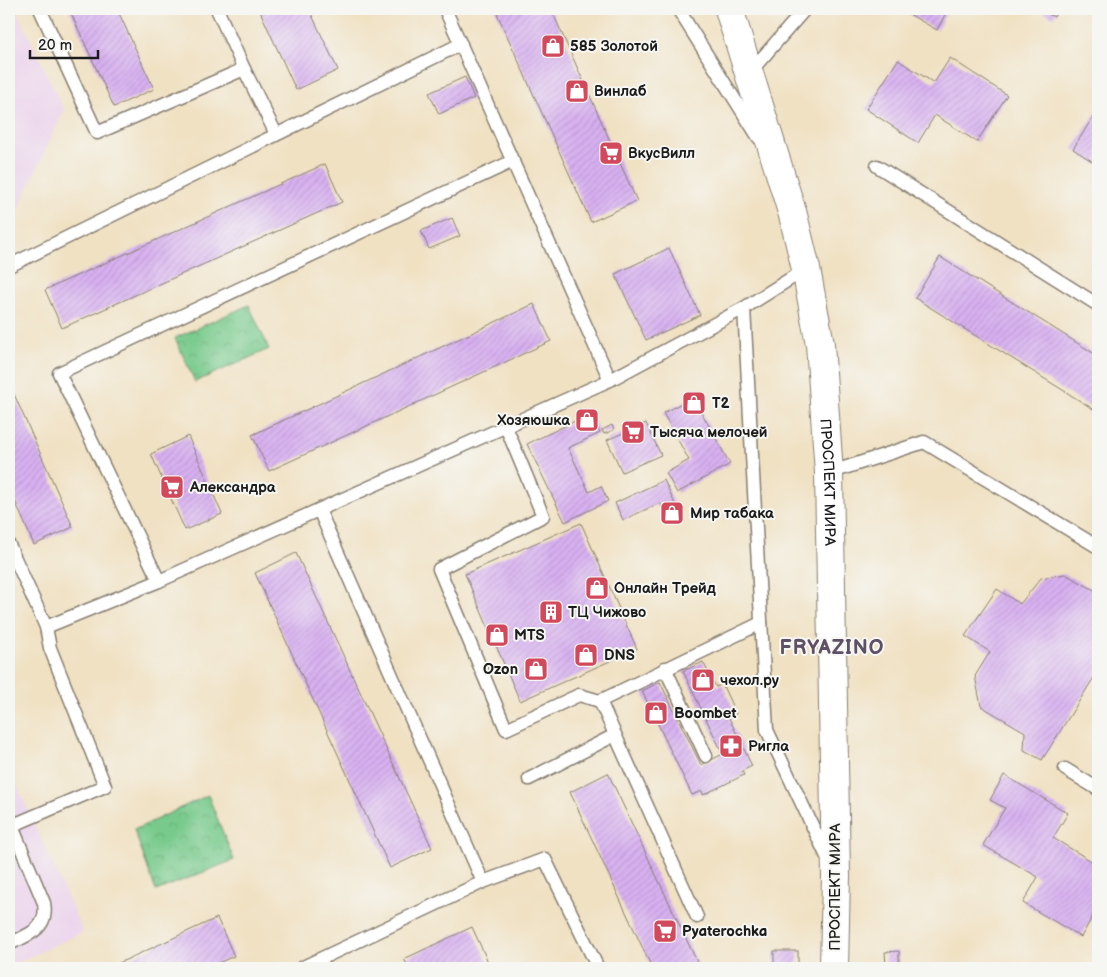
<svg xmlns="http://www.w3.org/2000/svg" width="1107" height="977" font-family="'Balsamiq Sans',sans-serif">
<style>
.built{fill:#ebd1ec}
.park{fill:url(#park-crowns);stroke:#4a7354}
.building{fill:url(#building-hatch)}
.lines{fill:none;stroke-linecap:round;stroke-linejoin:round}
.service-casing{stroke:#867e70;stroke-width:15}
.primary-casing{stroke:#867e70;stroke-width:30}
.service{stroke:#fff;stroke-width:12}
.primary{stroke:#fff;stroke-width:28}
.labels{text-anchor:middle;stroke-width:4;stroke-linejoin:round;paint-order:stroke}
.poi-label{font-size:15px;font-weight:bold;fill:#1c1c1c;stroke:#f6f6f2;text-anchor:start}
.street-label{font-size:15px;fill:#1c1c1c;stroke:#f6f6f2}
.district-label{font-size:20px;font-weight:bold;letter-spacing:1px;fill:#5e5067;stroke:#f6f6f2}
</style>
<defs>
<pattern id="park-crowns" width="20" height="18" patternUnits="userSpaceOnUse" patternTransform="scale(1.25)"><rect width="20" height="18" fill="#78ca8c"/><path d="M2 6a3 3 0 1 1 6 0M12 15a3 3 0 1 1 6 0" fill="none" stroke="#67ad78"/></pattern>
<pattern id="building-hatch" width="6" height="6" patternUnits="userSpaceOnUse" patternTransform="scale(1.25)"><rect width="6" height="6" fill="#d8b1f1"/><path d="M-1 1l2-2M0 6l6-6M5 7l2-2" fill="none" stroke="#b998ce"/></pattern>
</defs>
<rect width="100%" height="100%" fill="#f6f6f2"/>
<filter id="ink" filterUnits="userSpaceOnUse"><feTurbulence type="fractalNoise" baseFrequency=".02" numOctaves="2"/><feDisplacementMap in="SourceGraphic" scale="10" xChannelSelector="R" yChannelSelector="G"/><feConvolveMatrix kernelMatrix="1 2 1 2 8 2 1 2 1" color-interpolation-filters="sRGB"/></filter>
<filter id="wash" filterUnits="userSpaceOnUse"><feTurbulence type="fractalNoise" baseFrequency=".0096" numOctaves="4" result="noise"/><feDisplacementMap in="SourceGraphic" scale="20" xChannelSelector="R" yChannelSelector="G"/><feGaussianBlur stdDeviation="1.12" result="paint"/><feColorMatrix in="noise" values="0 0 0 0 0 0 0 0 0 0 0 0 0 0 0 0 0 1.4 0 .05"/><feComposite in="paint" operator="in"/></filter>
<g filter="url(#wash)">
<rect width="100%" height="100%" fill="#f0e1c3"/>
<g class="built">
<path d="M9,9H16L64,110L9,229Z"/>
<path d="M9,768L83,932L9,966Z"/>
</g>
<g class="park">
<path d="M249,305L269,349L195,382L175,338Z"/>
<path d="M208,795L234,860L156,891L134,830Z"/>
</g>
<g id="blocks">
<g class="building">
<path d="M69,9H117L154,89L114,107Z"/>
<path d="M259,9H309L338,70L296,90Z"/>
<path d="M495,9H551L637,201L591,222Z"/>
<path d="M900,9H948L937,30Z"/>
<path d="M1039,9H1058L1054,17Z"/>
<path d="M950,58L1007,95L977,142L935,115L918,143L866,109L898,60L934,83Z"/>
<path d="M465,77L474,98L439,114L429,93Z"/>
<path d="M1098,109V165L1073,149Z"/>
<path d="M325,164L342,202L62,328L45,290Z"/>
<path d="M452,218L460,236L429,249L421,231Z"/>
<path d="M669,248L700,315L646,340L615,274Z"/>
<path d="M940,257L1098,356V412L915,298Z"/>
<path d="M534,304L551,341L269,471L252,435Z"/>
<path d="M9,383L73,527L34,545L9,487Z"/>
<path d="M693,397L730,464L677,493L666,473L689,460L663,413Z"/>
<path d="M590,414L600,433L568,448L589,492L601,486L608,501L565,522L527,444Z"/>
<path d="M646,423L661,455L622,472L607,440Z"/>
<path d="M612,425L614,430L604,434L602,430Z"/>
<path d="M188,436L222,514L185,530L151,454Z"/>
<path d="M664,480L679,513L668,519L660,503L623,520L615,503Z"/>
<path d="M581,523L637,649L520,701L465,574Z"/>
<path d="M296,553L432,848L390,868L255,573Z"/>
<path d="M1065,574L1098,592V671L1042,760L1024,750L1025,732L981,706L975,676L990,652L965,636L997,589L1020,604L1041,578Z"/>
<path d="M703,662L716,687L722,684L736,714L729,718L752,766L742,771L744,775L703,795L702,791L692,795L642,691L660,682L701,765L723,754L683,671Z"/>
<path d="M608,773L680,926L700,968H652L570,792Z"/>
<path d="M1004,775L1068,813L1053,838L1098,865V907L1081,937L1023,903L1038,877L983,845L1005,808L990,800Z"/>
<path d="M217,918L234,956L207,968H108Z"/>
<path d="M472,927L488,962L475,968H409L404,959Z"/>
<rect x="774" y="951" width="24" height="17"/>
<path d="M899,951V968H886L885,952Z"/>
</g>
</g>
</g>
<g filter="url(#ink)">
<use href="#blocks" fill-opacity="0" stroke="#867e70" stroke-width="1"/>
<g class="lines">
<g class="service-casing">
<g id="service">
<path d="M40,9L97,133L244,69"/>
<path d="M217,9L244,69L276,134"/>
<path d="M445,9L610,380"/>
<path d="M678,9L759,138"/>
<path d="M750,72L805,9"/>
<path d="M877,166L1098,305"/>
<path d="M9,266L461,44"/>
<path d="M744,308L767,730L829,861"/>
<path d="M506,427L543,516L439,569L506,729L579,695L600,701"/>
<path d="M829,473L924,442L1098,547"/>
<path d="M319,510L483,882L545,859L598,968"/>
<path d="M9,545L46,627L159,581L610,380L744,308L806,269"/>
<path d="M159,581L59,373L513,161"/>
<path d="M665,668L706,756"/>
<path d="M1065,769L1098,789"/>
<path d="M529,779L615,735"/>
<path d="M9,819L44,903C49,929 28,935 9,944"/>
<path d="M11,826L105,786L50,648L46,627"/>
<path d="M697,917L600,701L761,623"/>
<path d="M301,968L483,882"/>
</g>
</g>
<g class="primary-casing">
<g id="primary">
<path id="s1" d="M729,9L793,215L806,269L820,344L829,473L836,876L834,968"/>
</g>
</g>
<use href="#service" class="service"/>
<use href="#primary" class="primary"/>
</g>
</g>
<defs>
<g id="shop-square" transform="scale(1.25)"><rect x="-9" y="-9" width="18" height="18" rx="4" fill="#d1495b" stroke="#f6f6f2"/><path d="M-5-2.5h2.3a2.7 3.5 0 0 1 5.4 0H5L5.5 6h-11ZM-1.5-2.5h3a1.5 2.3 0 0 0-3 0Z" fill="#fff"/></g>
<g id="supermarket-square" transform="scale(1.25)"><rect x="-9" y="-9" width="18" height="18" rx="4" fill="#d1495b" stroke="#f6f6f2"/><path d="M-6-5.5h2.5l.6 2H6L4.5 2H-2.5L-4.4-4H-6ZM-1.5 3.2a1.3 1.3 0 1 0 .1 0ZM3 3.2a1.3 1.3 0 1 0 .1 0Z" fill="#fff"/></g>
<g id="building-square" transform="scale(1.25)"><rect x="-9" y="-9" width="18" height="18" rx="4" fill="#d1495b" stroke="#f6f6f2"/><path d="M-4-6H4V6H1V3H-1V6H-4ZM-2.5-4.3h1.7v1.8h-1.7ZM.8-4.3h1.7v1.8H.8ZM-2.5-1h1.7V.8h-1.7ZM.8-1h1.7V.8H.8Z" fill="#fff"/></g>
<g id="pharmacy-square" transform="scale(1.25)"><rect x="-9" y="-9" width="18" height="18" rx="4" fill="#d1495b" stroke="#f6f6f2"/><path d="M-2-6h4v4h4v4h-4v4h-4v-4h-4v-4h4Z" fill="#fff"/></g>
</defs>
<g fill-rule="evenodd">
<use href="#shop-square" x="553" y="46"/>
<use href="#shop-square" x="577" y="91"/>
<use href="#supermarket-square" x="611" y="153"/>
<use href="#shop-square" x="694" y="403"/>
<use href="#shop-square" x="587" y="420"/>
<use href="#supermarket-square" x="633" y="432"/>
<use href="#supermarket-square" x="172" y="487"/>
<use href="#shop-square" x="672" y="513"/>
<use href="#shop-square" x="597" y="588"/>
<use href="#building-square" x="551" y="612"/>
<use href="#shop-square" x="497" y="635"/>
<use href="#shop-square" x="586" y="655"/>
<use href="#shop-square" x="536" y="669"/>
<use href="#shop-square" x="703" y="680"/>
<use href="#shop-square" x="656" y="713"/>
<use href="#pharmacy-square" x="731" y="746"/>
<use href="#supermarket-square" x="665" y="931"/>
</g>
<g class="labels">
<g class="poi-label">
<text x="570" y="51">585 Золотой</text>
<text x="594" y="96">Винлаб</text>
<text x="628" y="158">ВкусВилл</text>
<text x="712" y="408">T2</text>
<text x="570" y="425" text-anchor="end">Хозяюшка</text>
<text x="650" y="437">Тысяча мелочей</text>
<text x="190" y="492">Александра</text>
<text x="690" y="518">Мир табака</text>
<text x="614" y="593">Онлайн Трейд</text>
<text x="568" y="617">ТЦ Чижово</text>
<text x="514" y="640">MTS</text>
<text x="604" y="660">DNS</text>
<text x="518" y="674" text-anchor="end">Ozon</text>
<text x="720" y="685">чехол.ру</text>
<text x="674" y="718">Boombet</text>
<text x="748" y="751">Ригла</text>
<text x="682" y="936">Pyaterochka</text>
</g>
<g class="street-label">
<text dy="5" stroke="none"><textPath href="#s1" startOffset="486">ПРОСПЕКТ МИРА</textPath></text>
<text transform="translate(835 887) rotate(-90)" y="5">ПРОСПЕКТ МИРА</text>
</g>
<g class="district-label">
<text x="832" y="654">FRYAZINO</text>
</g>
</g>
<rect width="1107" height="977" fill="none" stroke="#f6f6f2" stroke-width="30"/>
<path d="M30 50v8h68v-8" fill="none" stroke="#1c1c1c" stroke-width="2.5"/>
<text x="38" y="50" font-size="15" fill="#1c1c1c" stroke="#f6f6f2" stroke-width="4" paint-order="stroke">20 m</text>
</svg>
